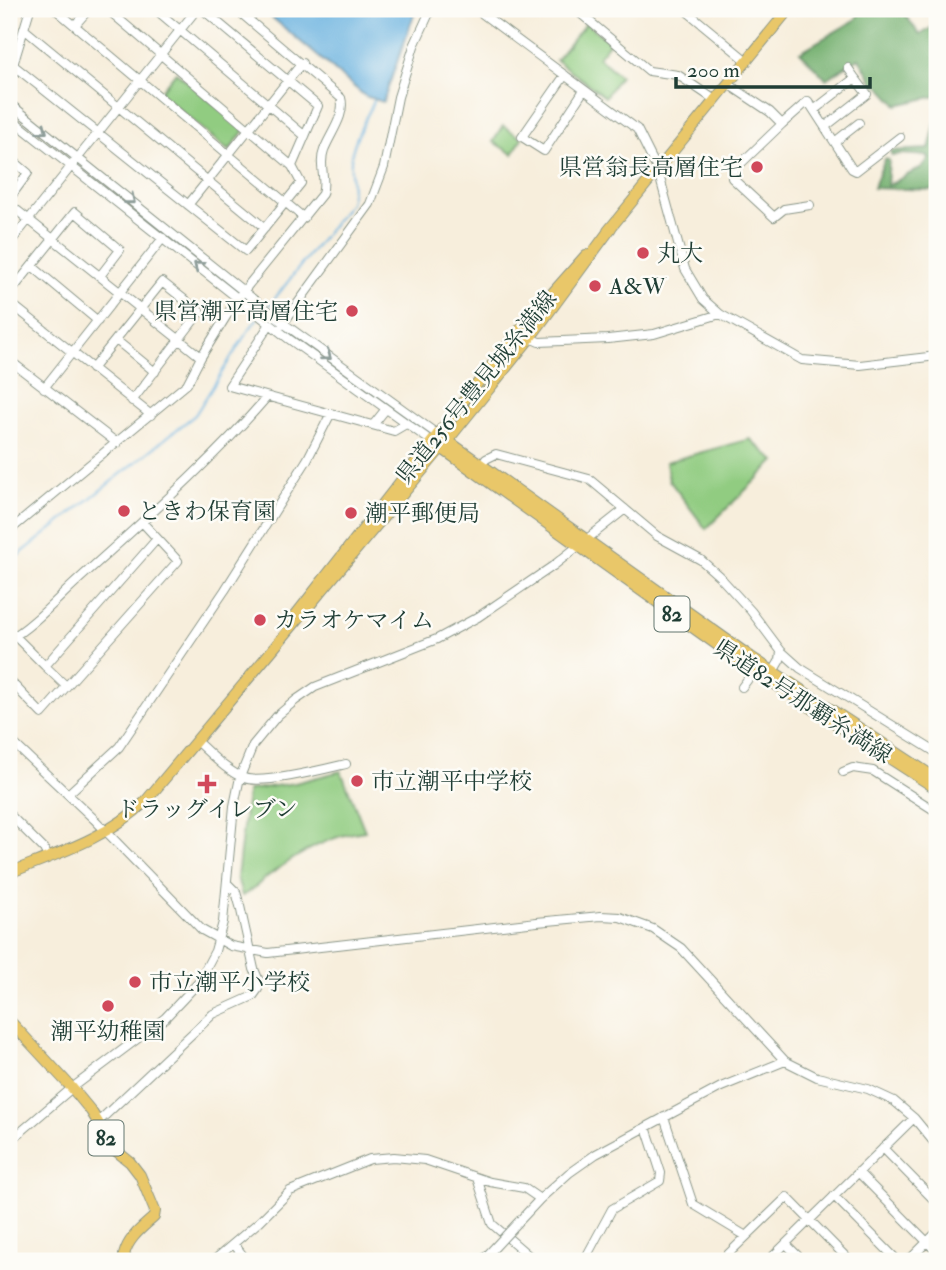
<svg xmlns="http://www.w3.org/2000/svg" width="946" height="1270" viewBox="0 0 946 1270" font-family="'IM FELL Double Pica','Noto Serif JP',serif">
<rect width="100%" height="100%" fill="#fdfcf7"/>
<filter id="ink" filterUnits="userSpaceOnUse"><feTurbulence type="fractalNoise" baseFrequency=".0143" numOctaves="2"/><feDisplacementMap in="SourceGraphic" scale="14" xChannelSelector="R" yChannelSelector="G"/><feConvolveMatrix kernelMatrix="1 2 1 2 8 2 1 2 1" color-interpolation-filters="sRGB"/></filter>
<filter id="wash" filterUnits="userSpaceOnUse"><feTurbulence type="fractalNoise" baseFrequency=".00686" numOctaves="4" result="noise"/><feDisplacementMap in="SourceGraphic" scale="28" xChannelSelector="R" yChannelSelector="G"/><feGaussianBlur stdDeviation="1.57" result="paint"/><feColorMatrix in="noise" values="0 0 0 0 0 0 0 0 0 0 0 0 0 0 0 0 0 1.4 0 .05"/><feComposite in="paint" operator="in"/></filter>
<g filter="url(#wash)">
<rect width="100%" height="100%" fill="#f7eedc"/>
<path fill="#91cc81" stroke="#58845a" stroke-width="2" d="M586,23L610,42L598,57L620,76L605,97L556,60Z
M176,72L245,129L229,151L159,93Z
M503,126L522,138L513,154L493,142Z
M750,439L775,461L706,529L669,480L666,462Z
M341,771L365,831C329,835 296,855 268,876C260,882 252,892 242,896L237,877L247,794L249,790L295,783Z"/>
<path fill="#74b06f" stroke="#4a7652" stroke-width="2" d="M862,9H901L920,35L937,24V96L897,105L880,86L874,84L859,58L826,79L800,52L855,20Z
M937,117V190L873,188L885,159L889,160L887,186L922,167L929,159L928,156L900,154L892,156L890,151L929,149Z"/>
<path fill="#67b1df" stroke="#43778a" stroke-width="2" d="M262,9H416L383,102L365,96Z"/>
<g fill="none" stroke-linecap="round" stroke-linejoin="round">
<path stroke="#67b1df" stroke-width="2" d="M268,307L350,203C355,187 348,170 352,153C355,136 367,117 374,101
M9,563L195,415L246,334L257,319"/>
</g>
</g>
<g filter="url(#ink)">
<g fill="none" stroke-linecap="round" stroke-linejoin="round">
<g stroke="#8b9688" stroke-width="10">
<path id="minor" d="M30,9L13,65L246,251L301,183L292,166L318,106L202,9
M55,9L304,218
M107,9L292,166
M155,9L305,136
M476,9L637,129L658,171L685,269L703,299L720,314L802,360L860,365L937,356
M575,9L649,71L678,75L715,100
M684,9L747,61
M75,25L89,9
M24,29L265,228
M848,68L855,78
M565,75L522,137L544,151L584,90
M728,84L770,112L782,124L808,101L852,169L856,171L900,137
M9,103L283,323L437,434
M814,110L855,78L867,94L826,126
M9,117L289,339L431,441
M782,124L733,171L732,178L774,217L784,209L810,205
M836,141L859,123
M9,157L28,173L9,199
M9,204L201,357
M188,205L302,63
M9,244L197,9
M32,266L98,321
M9,294L75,212L120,250L100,276
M9,302L151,415
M270,324L229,386L394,431L406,424
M282,325L370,204L384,167L398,97L414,46L431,9
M530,338L539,342L608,339L654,334L720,314
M116,340L155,372
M9,360L117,443
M92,369L162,282L200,312L132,401
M44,388L163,238
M373,425L385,410
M478,470L486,459L496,454L589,479L657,536L701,560L719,576L751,611L781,651L800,668L937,753
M9,531L187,384L201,357L237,299L322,194C327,180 318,165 324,150C330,134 346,115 341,98L236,9
M9,630L45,666L157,539
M9,639C30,629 60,596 78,580C143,521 210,463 267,397
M45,666L66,686
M770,677L780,660L781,651
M9,680L42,714L178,561L142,522
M742,687L757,667
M9,739L94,819L202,930L231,946L268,953L537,922L601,916L620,917L653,929L681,948L785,1061L817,1077L868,1089L894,1101L914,1118L937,1146
M196,741C210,753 226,771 244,778C262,785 325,769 346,764
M843,772L853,768L873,771L937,812
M68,794L119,747L225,590L307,460L331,413
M9,814L44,849L48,857
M664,1117L693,1204L746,1236
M98,1122L213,1014L253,996L258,989L259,981L254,969L240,906L236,892L227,883
M9,1142L72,1088L165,1018L198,983L215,951L223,922L234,806L240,777L253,745L277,716L296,700L315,687L437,639L478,617L553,566L625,509
M883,1148L937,1203
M858,1172L937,1252
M477,1178L492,1224L535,1261
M834,1196L898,1261
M509,1232L540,1199L569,1173L596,1154L721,1087L785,1061
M234,1244L247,1261
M786,1244L803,1261
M213,1261L260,1221L290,1191L370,1159L394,1157L425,1160L490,1182L524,1188L540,1199
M584,1261L612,1209L660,1181L661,1173L646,1127
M721,1261L787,1197L850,1261
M768,1261L914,1118
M908,1261L937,1232"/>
</g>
<g stroke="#8b9688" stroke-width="12">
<path id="major" d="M608,231L789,9
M444,438L751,657L937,779
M437,445L744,664L937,789
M290,622L518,332L586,255
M9,873C56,854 108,838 145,802L448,440L530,338L611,228
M9,1020L72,1088L91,1111L115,1150L130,1162L140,1175L155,1211L154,1217C142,1228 128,1238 124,1255L128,1261"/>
</g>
<use href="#minor" stroke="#fff" stroke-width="8"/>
<use href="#major" stroke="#e9c769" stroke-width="10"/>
<g stroke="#8b9688" stroke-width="10" stroke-linecap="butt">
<path id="minor-bridge" d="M482,1261L509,1232"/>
</g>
<use href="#minor-bridge" stroke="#fff" stroke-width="8"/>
</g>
<defs><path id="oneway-chevron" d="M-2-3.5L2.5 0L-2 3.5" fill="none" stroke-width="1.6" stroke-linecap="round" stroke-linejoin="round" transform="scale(1.75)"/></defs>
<g stroke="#8f9e9a">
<use href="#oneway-chevron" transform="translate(43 130) rotate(38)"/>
<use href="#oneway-chevron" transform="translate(131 200) rotate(39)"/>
<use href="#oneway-chevron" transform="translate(198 266) rotate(-141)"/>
<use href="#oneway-chevron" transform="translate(327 356) rotate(37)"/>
</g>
</g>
<g fill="#d1495b" stroke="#fdfcf7" stroke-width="2.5">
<circle cx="757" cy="167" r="7"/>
<circle cx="643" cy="253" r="7"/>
<circle cx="595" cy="286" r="7"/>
<circle cx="352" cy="311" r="7"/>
<circle cx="124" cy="511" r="7"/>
<circle cx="351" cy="513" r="7"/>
<circle cx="260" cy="620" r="7"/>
<circle cx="357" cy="781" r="7"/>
<path d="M203.5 773.5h7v7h7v7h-7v7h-7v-7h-7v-7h7z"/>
<circle cx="135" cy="982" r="7"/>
<circle cx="108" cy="1006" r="7"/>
</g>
<g text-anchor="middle" stroke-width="5" stroke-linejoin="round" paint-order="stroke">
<g fill="#fdfcf7" stroke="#62766e" stroke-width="2">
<rect x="654.5" y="596.5" width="35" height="35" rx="5"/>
<rect x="88.5" y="1120.5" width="35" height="35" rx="5"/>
</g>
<g font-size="21" font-weight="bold" fill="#1f3d34">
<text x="672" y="621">82</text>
<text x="106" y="1145">82</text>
</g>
<g font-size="23" fill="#1f3d34" stroke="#fdfcf7" text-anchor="start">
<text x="743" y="175" text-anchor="end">県営翁長高層住宅</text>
<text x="657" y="261">丸大</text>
<text x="609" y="294">A&amp;W</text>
<text x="338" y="319" text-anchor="end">県営潮平高層住宅</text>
<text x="138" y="519">ときわ保育園</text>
<text x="365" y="521">潮平郵便局</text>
<text x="274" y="628">カラオケマイム</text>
<text x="371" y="789">市立潮平中学校</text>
<text x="207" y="817" text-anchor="middle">ドラッグイレブン</text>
<text x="149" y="990">市立潮平小学校</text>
<text x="108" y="1039" text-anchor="middle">潮平幼稚園</text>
</g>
<g font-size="23" fill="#1f3d34" stroke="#fdfcf7">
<text transform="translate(476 387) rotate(-51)" y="8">県道256号豊見城糸満線</text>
<text transform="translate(803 701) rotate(33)" y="8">県道82号那覇糸満線</text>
</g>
</g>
<rect width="946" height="1270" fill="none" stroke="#fdfcf7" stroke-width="35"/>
<path d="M676 77v10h194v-10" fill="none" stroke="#1f3d34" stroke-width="3.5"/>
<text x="687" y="77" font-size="21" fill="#1f3d34" stroke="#fdfcf7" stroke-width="5" paint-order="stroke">200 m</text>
</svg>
